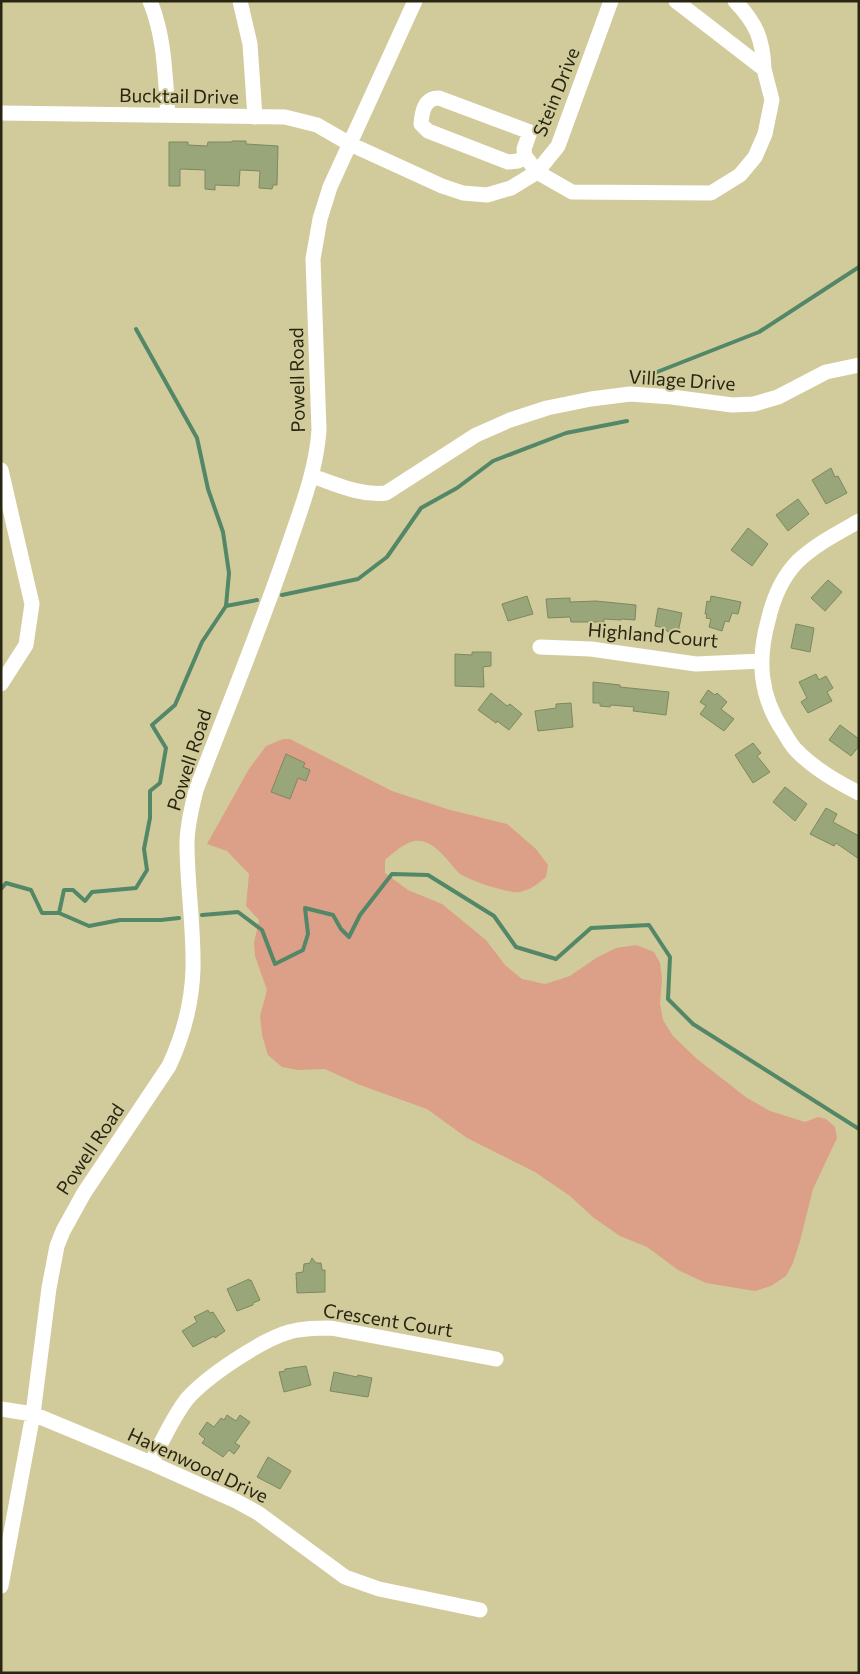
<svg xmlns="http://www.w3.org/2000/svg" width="860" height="1674" viewBox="0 0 860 1674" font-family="Commissioner,sans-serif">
<rect width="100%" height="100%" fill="#d1cb9b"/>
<path fill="#dc9f88" d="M283,739H290L392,791L447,809L507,824L536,849L548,865L546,877C538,884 530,890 520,892C510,894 467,880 459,873C447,861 434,838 414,841C404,843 392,854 385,860V873L408,890L442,904L486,940L505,965L522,979L545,984L570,976L596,958L616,948L636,945L654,952L660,963L662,978L660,1004L663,1020L673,1036L697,1059L747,1098L770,1111L805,1122L818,1117L826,1119L835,1127L837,1138L813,1189L800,1241L793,1263L786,1276L771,1286L755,1291L706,1283L678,1270L647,1247L620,1236L594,1218L570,1196L535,1172L467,1138L427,1109L360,1085L325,1069L298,1070L282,1067L268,1055L262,1035L260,1016L267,990L255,956L254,943L259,920L246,906L249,874L227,851L207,844L249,769L266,746Z"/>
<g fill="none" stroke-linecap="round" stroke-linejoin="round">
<path stroke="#528767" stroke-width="4" d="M657,372L759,332L859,267
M282,595L358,579L387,557L421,508L457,488L493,461L566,433L627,421
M226,606L257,600
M1,889L6,883L31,890L42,913H59L89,926L120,920H161L179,918
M59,913L64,890H73L85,901L92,892L136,888L147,870L144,849L150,818V791L160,783L166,748L152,725L175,705L202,642L226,606L229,573L223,532L208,489L197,438L136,329
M202,915L238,912L262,930L275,964L303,950L308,934L305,908L333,915L341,929L349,937L360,915L392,874L428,875L494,916L516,947L556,959L591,928L649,925L670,957L668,999L693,1024L859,1129"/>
</g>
<path fill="#99a67a" stroke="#7c895e" d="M232,141H246V144L278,146L277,185H273L272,189L259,188L260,171L240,170L239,186L215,185V190L205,189V170L180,169V186H169V142H188V145L207,146L208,142H232Z
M831,468L835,477L838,476L847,493L826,504L812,480Z
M798,499L809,514L788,531L776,515Z
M748,528L768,544L752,566L731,550Z
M828,580L842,592L825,611L811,598Z
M527,596L533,614L508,621L502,604Z
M711,596L741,602L738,614L732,613L729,622L725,621L722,631L709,627L711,619L706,618L707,614H705L707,601L710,602Z
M570,598V602L596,601L636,605L635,620L621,619V620L604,619V622H571L570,617L548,618L546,599Z
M658,608L682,613L678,633L668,632L664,628L655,626Z
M796,624L814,628L810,652L791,648Z
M472,652H491V666L483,667L484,687L455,686V654L472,655Z
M816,674L819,680L826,676L833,688L827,692L832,701L808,713L801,702L807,698L799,682Z
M593,682L620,685V687L669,692L666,715L633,711L634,707L611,705L610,707L600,706V703H593Z
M708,690L715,695L717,693L727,702L721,709L734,719L724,731L700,714L706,706L700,702Z
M491,693L507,706L510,704L522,714L509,730L497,721L496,723L478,710Z
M571,703L573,727L538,731L535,711L556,708V704Z
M840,725L859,739V746L851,756L829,740Z
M753,743L761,753L757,756L770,772L753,783L735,755Z
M286,754L305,763L303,767L310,770L306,781L298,778L290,799L271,792Z
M785,787L807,804L795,821L773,802Z
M826,808L837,814L833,822L859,836V859L836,843L834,846L810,834Z
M312,1258L316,1263H321L322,1270H325V1292L297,1293L296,1273L303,1272L304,1264L310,1263Z
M249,1279V1281L251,1280L260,1300L253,1303V1305L237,1311L227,1289Z
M208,1310L210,1313L213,1312L225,1331L215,1338L214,1336L193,1347L182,1331L197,1322L194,1317Z
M306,1366L311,1385L284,1392L279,1372L285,1371V1369Z
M334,1372L357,1377L358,1375L372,1378L368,1397L330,1391Z
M227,1415L236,1421L240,1415L250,1422L235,1443L240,1446L234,1454L229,1450L223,1457L202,1443L205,1439L199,1434L207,1422L214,1427L221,1418L224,1420Z
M268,1457L291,1471L280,1489L257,1477Z"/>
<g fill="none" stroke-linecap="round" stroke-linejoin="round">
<path stroke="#fff" stroke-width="15" d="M150,1C165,37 165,77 168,115
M240,1L250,44L255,117
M735,1C756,23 763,39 764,69
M1,113L285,117L317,125L350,144L442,186L463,193L487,195L511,188L537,172L558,146L611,1
M525,156L518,161L508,162L428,131L421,124C422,112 424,98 439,98L530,132L524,149L525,156L537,172L572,192L711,193L740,175L755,157L765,134L772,100L764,69L676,1
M1,470L32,604L26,645L1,684
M312,476C336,484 360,496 386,493L476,435L510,420L547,408L591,399L630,394L672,397L732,405L754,404L778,397L826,372L859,365
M859,521C838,533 816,544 798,561C782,577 773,599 768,621C757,661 760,696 783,731C787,737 791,745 796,750C813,768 837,782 859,793
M540,647L591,649L696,664L762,661
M1,1409L33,1414L151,1463L236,1501L258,1513L345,1577L379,1589L480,1610
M151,1463C162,1442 172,1418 187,1399C206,1377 261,1340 289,1332C303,1328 317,1328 331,1328L496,1359
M1,1586L33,1414L49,1288L57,1246L63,1231L84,1193L169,1066C183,1036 192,1003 193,969C194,927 187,885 187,843C187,825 192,807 196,790C227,709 260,629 288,547C301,508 316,472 319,430L313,259L320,219L330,187L415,1"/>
</g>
<g text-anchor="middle" stroke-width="4" stroke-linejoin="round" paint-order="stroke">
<g font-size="19" fill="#282613" stroke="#d1cb9b">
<text transform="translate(556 92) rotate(-68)" y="7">Stein Drive</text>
<text transform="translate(179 96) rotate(1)" y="7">Bucktail Drive</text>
<text transform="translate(297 380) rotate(-91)" y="7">Powell Road</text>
<text transform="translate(682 380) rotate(4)" y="7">Village Drive</text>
<text transform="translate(653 635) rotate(5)" y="7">Highland Court</text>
<text transform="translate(189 760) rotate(-72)" y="7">Powell Road</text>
<text transform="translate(90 1149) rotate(-56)" y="7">Powell Road</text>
<text transform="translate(388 1320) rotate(9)" y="7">Crescent Court</text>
<text transform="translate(198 1465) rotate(25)" y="7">Havenwood Drive</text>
</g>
</g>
<rect width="860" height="1674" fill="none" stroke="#282613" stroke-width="5"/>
</svg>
